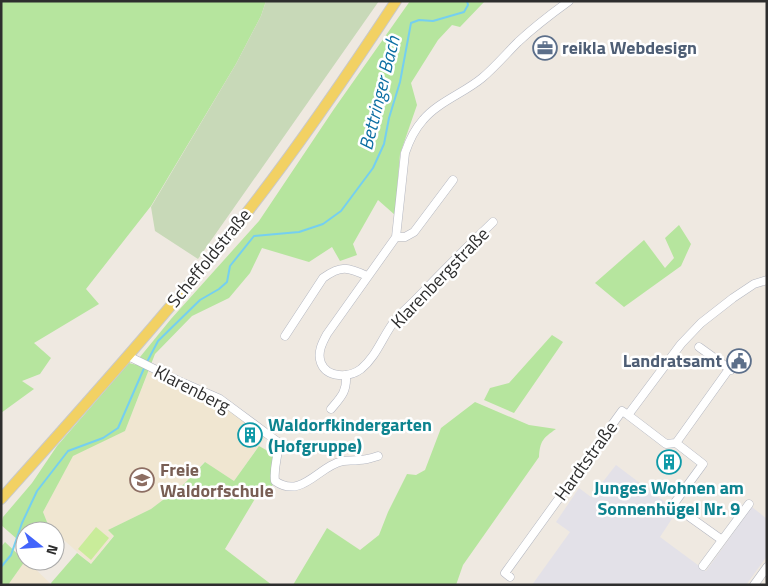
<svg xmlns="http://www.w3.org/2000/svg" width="768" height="586" viewBox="0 0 768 586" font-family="'Titillium Web',sans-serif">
<rect width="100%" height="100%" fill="#efe9e1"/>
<path fill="#e3e1e8" d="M616,465L677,511L660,537L706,571L752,507L767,519V556L746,585H532L570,532L556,522L579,488L591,497Z"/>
<path fill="#f0e6d1" d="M149,370L220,402L265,437L234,481L204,462L184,484L151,509L108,530L114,535L91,564L49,527L43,512L73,455L125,431Z
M25,561H27L52,585H8Z"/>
<path fill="#b6e59e" d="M1,1H266L261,16L236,64L151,206L86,289L99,304L34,343L51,358L40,374L22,381L34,389L1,413Z
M410,1L484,2L460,27L452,25L438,40L411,83L417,105L400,154L395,215L378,200L353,244L357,255L340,261L332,247L309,262L262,248L250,273L229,298L192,316L155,354L125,431L73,456L43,512L49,527L46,531H25V546L1,525L3,517L32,483L57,446L129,363L137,365L140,357L171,319L259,221L334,109Z
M679,225L691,244L681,266L624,307L595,283L644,240L665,268L674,258L665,238Z
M552,335L563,342L514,413L484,400L490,388L509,383Z
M475,402L529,425L556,429C543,438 540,441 539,457L463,565L456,585H293L327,528L360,550L379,535L388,512L407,474L416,475L425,470L441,428Z
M259,446L275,455L271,469L273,485L256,497L225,549L272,585H52L51,583L77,553L91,564L114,536L108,530L151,509L184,484L205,462L234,481Z
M5,542L25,561L8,585H1V547Z"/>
<path fill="#c8d9b8" d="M266,1H379L198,259L155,231L151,207L236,64L261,16Z"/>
<path fill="#c9ec9a" d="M96,527L109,538L91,560L78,549Z"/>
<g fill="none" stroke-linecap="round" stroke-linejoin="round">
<path stroke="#75cff0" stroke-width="2" d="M147,362L158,341L200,300L219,289L227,282L230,266L254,236L299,232L323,224L341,211L373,168L384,144L389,118L400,82L411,23L419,20L433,21L464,12L468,5L467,1
M1,567L11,555L22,523L37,491L68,451L103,438L118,428L145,366"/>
<g stroke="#b4b7c1" stroke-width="9">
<path id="minor" d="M493,222C468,246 444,270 420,295C413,303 403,311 396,319C383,335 377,356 361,369C349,378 327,378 321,363C317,353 322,343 327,334L396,237L405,153C409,141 414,130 423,120C438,102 464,93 482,78C495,67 506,54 518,42C534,27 551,14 569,1
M396,237H405L414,232L453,180
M285,336L323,278C341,265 348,267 367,276
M699,347L731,370
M128,356L181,382L220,399L278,442C279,456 273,467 275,481C302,500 319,465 343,461C348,460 353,461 359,460C365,460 372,458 378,456
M331,409C341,397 347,392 346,375
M628,415L666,444L676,443L703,464L673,505L722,540
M676,443L729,369
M703,566L749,504
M510,577L505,573L622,411L628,415L681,344L701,323L733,298L754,284L767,280
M754,585L767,567"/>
</g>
<g stroke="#c9c9c9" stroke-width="12">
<path id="major" d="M1,499C84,406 168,313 245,215C299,146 348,74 396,1"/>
</g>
<use href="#minor" stroke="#fff" stroke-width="8"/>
<use href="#major" stroke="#f2d163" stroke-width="10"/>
</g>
<defs>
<g id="office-ring" transform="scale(1.25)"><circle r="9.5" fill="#fff" stroke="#5c6f8a" stroke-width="1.5"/><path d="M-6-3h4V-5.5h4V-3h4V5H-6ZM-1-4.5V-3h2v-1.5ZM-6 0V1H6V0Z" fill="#5c6f8a"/></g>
<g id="civic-ring" transform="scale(1.25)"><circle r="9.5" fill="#fff" stroke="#5c6f8a" stroke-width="1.5"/><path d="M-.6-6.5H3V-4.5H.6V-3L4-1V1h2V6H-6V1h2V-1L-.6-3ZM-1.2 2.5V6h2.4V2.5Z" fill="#5c6f8a"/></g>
<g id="building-ring" transform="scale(1.25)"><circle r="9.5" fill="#fff" stroke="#0f9aa8" stroke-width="1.5"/><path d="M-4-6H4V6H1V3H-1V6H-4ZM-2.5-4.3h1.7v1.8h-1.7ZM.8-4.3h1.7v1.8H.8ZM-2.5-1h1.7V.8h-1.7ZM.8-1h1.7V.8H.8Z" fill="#0f9aa8"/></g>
<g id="school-ring" transform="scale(1.25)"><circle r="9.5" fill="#fff" stroke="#8d6e63" stroke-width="1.5"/><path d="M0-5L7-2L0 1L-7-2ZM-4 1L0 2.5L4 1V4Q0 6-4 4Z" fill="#8d6e63"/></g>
</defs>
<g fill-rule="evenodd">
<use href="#office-ring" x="545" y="48"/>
<use href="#civic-ring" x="739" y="361"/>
<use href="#building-ring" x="250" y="435"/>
<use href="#building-ring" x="669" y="462"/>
<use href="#school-ring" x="142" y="480"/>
</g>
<g text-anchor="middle" stroke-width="5" stroke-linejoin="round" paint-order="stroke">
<g font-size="18" font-weight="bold" fill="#4e5e75" stroke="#fff" text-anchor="start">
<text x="562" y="54">reikla Webdesign</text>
<text x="722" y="367" text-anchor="end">Landratsamt</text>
</g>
<g font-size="18" fill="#2e2e2e" stroke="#fff">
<text transform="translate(209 258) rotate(-51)" y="6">Scheffoldstraße</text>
<text transform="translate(440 278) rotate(-46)" y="6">Klarenbergstraße</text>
<text transform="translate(192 389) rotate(27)" y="6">Klarenberg</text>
<text transform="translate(586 461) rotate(-54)" y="6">Hardtstraße</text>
</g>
<g font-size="18" font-weight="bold" fill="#0d838f" stroke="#fff" text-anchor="start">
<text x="268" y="431">Waldorfkindergarten<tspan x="268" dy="21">(Hofgruppe)</tspan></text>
<text x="669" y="494" text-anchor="middle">Junges Wohnen am<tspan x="669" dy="21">Sonnenhügel Nr. 9</tspan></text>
</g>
<g font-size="18" font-weight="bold" fill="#785e54" stroke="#fff" text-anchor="start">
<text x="160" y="476">Freie<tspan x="160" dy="21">Waldorfschule</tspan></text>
</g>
<g font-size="19" font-style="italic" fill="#0d6fa3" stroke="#fff">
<text transform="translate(379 93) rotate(-76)" y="7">Bettringer Bach</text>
</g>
</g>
<rect width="768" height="586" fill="none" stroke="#2e2e2e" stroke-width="5"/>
<g transform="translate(40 546) rotate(107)"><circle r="24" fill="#ffffff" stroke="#ababab"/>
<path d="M0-4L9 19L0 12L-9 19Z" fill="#4264fb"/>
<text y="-8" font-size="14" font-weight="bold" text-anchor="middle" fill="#2e2e2e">N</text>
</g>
</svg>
